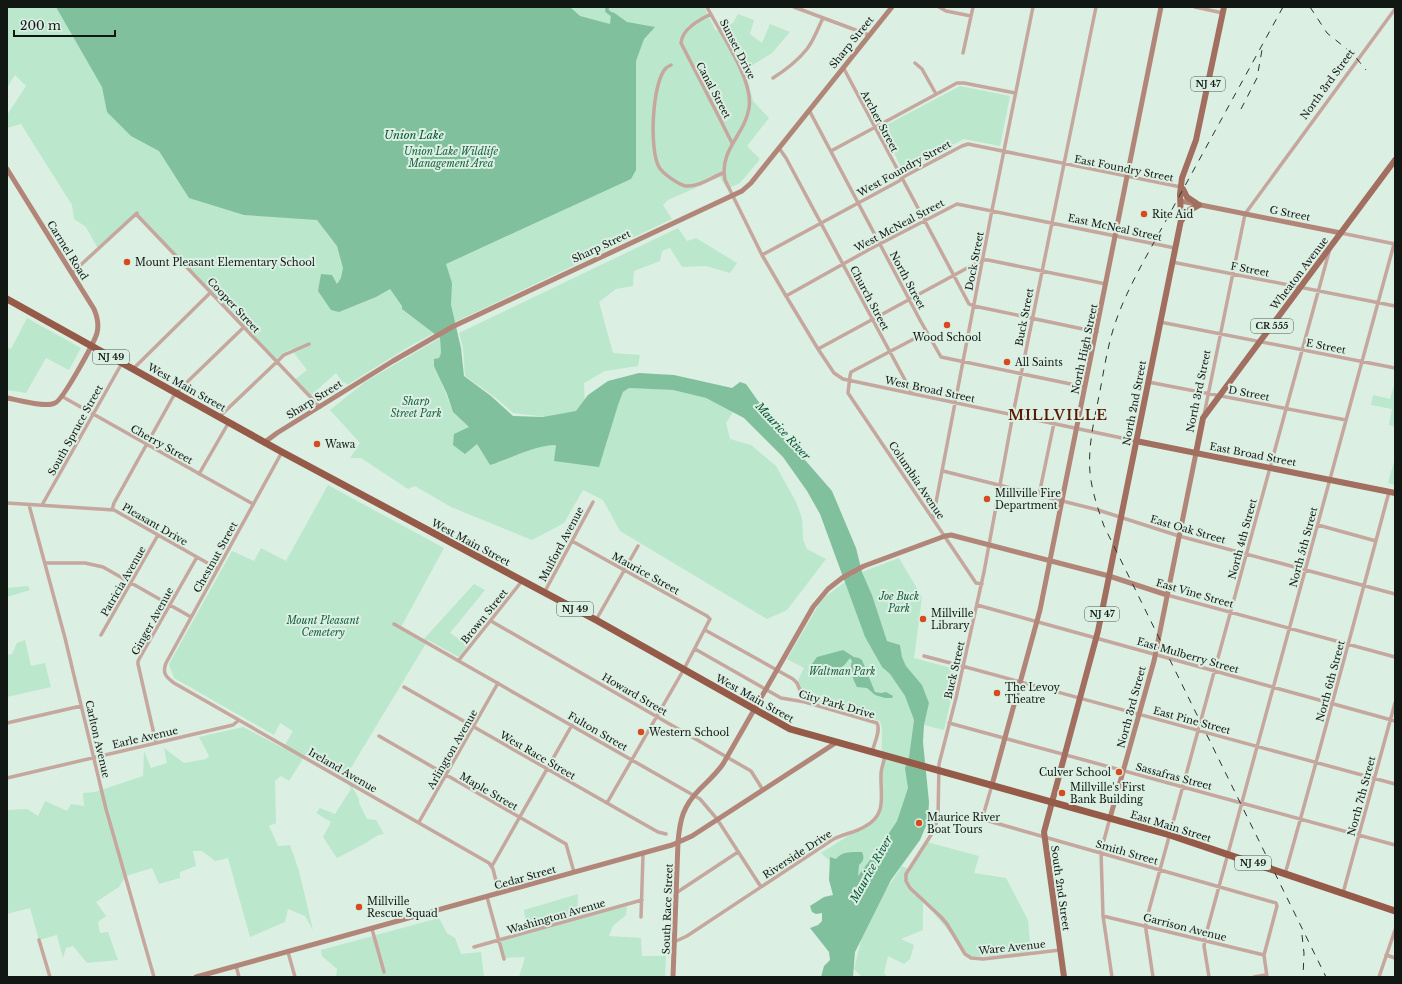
<svg xmlns="http://www.w3.org/2000/svg" width="1402" height="984" viewBox="0 0 1402 984" font-family="'Libre Baskerville',serif">
<rect width="100%" height="100%" fill="#dcefe3"/>
<path fill="#bbe7cd" d="M7,7H566L579,16L570,7H704L716,31L733,23L738,14L754,20L750,34L762,43L770,24L790,32L772,53L745,70L753,101L769,118L747,146L760,159L740,183L727,189L720,177L668,200L663,205L672,219L455,322L410,346L347,385L345,382L343,383L336,373L309,397L293,381L307,370L291,349L274,360L138,215L98,249L86,227L74,219L72,205L21,124L7,128V115L26,86L15,75L7,88Z
M960,86L1010,96L1000,146L964,139L903,171L881,128Z
M678,228L687,241L696,238L737,263L730,273L706,266L682,267L670,248L662,251L660,261L634,271L633,286L616,289L599,302L613,353L640,355L638,366L605,371L584,383L585,407L563,419L513,413L496,398L465,376L463,348L459,333Z
M27,318L81,348L69,370L46,358L26,393L7,390V347L11,349Z
M440,338L441,353L439,358L442,384L453,412L469,427L477,444L490,465L504,461L520,453L543,446L556,445L618,405L623,392L629,388L673,390L706,398L733,412L726,423L730,439L751,445L776,466L796,502L802,518L803,539L807,549L826,559L787,610L767,619L620,531L603,500L583,490L564,523L532,540L451,507L415,486L408,489L361,458H350L360,443L330,410L365,382Z
M1395,382V427L1389,425L1392,409L1371,405L1373,395L1390,399Z
M1395,458V485L1388,483Z
M328,485L444,548L401,627L422,641L474,584L485,590L450,633L468,645L459,657L428,640L346,776L359,799V803L367,819L376,820L384,834L378,835L364,844L337,858L323,837L331,822L316,813L320,808L335,814L351,789L341,773L306,754L289,781L281,776L275,781L276,823L269,826L278,846L290,845L299,871L313,930L305,916L288,909L285,922L250,937L228,858L215,861L202,851H193L196,866L180,872V878L159,884L152,868L126,876L119,887L96,902L106,916L98,922L100,933L108,932L118,960L87,963L73,946L66,948L63,958L57,935L39,940L30,908L7,914V810L27,809L38,816L45,801L67,811L71,804L84,806L83,793L95,792L143,776L144,751L151,768L167,763L164,748L184,763L206,759L209,756L199,737L243,727L283,748L293,731L280,723L274,735L174,678L169,664L232,551L254,561L261,548L286,561Z
M899,558L922,597L914,658L958,670L944,730L924,725L929,703L922,685L906,666L902,657L900,645L887,641L872,595L862,572Z
M845,582L865,637L882,667L890,674L905,696L914,720L909,757L908,788L897,821L879,848L857,877L843,873L821,853L875,819L881,811L882,728L880,721L806,700L798,680L804,668L787,659L819,604L825,597Z
M28,586L30,590L7,597V588Z
M25,640L31,666L45,663L51,687L7,697V655L12,654L17,643Z
M927,842L979,856L974,873L1006,878L1028,920L1031,953L970,957L923,900V930L901,939L914,945L910,959L904,964L888,956L884,973L887,977H862L854,969L866,920L902,866L908,869Z
M578,894L577,918L627,906L626,915L613,926L609,936L641,938L642,956H666L665,977H519L525,957L503,958L501,940L527,933L524,910Z
M439,918L447,933L455,938L461,954L481,952L484,977H336L337,969L322,956L321,950Z"/>
<path fill="#81c09c" d="M56,7H570L580,16L610,24L611,14L613,12L627,22L655,27L644,39L636,61V170L631,179L446,264L452,283L451,305L461,348L464,376L491,396L513,416L543,417L576,411L588,395L608,381L639,373L674,375L732,388L740,382L746,384L778,429L832,491L856,548L862,572L872,595L887,641L900,645L902,657L906,666L922,685L929,703L924,725L923,742L929,802L928,821L920,840L891,880L855,952L853,977H821L824,966L830,960L829,952L810,928L818,925L822,921V913L816,914L812,912L810,906L824,897L833,895L829,880L830,857L836,859C842,851 853,852 862,852C865,858 863,862 859,865L858,876L879,848L897,821L908,788L905,768L909,757L914,720L905,696L890,674L882,667L865,637L820,514L807,491L783,457L744,418L706,398L673,390L629,388L623,392L618,405L599,467L554,461L556,445C531,446 513,458 490,465L477,444L465,454L453,445L454,434L469,427L453,412L447,394L434,366V359L439,358L441,353L440,338L402,309V306L390,289L376,297L339,312L331,310L318,291L321,274L332,275L337,284L341,278L343,268L337,246L317,220L244,215L189,198L159,151L131,136L107,112L102,87Z
M843,650L854,657L859,658L862,660L875,692L881,693L886,692L893,696L892,698H885L875,695L867,688L857,687C853,680 849,668 852,661L850,658C847,661 846,664 843,666C834,673 819,673 812,664L817,657Z"/>
<g fill="none" stroke-linecap="round" stroke-linejoin="round">
<path stroke="#81c09c" stroke-width="3.5" d="M607,7V11L611,14"/>
<path stroke="#c5a79e" stroke-width="3.5" d="M707,7C720,33 754,80 749,108C745,135 719,149 725,180L762,255L786,296L818,349L834,373L843,379L1136,441
M794,7L869,35
M939,7L946,11L971,16
M1195,7L1223,13
M711,14C699,20 682,29 681,43L720,119L732,143
M963,53L973,7
M915,63L922,69L936,94
M671,65C669,66 667,67 666,68C652,82 649,150 659,167C662,173 679,185 686,186C699,187 712,177 723,173
M843,67L969,304L974,306L1097,332
M773,78C784,71 799,59 807,49C814,40 818,28 823,18
M809,110L920,320L941,357L1085,387
M779,148L786,158L912,393
M831,151L957,83H964L1015,93
M136,214L320,407
M1341,233L1395,244
M762,255L899,181L905,176L962,146L968,144L1181,187
M1172,262L1395,306
M72,273L137,213
M786,296L870,249L957,204L1175,248
M1160,322L1395,368
M927,332L851,372L850,376L848,393L976,583L982,584
M818,349L982,260H988L1106,284
M133,369L211,292
M1148,382L1346,420
M63,397L253,504
M1204,415L1245,214L1395,9
M219,417L284,355L309,344
M282,452L166,663C162,673 166,677 174,683L489,863L493,869L499,893
M943,471L1098,510L1179,536L1395,594
M199,474L229,422
M1039,495L1054,423
M7,503L114,510L218,569
M29,505L65,638L106,809L154,977
M42,505L122,363
M112,510L114,503L173,397L183,386L244,327
M933,518L992,210L1033,7
M1318,525L1376,541
M572,541L707,616L710,619L684,669L607,803
M45,563H85L103,567L191,617
M544,593L593,502
M1167,595L1395,657
M977,605L1395,721
M596,620L638,546
M491,621L751,771L763,790
M394,624L700,799L717,819L761,887
M705,630L793,679L797,683L805,702
M101,635L158,535
M695,649L781,698L805,702L877,723C881,730 874,744 872,752
M924,656L962,666L1395,784
M459,660L522,581
M404,687L642,823L658,832L666,834
M7,723L81,706
M949,723L1395,845
M379,736L566,844L574,872
M156,743L138,664V661L197,557
M7,778L233,725L239,720
M992,785L983,816L985,820L1276,903L1277,906L1264,955L1267,977
M1110,818L1101,851L1103,916L1112,977
M419,822L498,683
M492,866L572,725
M1285,874C1321,747 1355,619 1389,492
M676,893L738,852
M1343,893L1395,703
M487,897L504,959
M1103,916L1264,955
M641,917L643,854
M372,929L384,972
M39,940L50,977
M674,942L687,936L832,840C842,834 854,833 864,827C888,815 880,795 881,774C881,768 884,762 885,756
M474,947L642,900
M1060,950L983,959L971,958L965,954L947,924L941,917L910,888L906,881V874L931,835L935,828L938,817L939,764L956,698L984,572L1013,414L1096,7
M288,952L295,977
M1386,955L1395,958
M236,966L239,977
M1153,977L1146,930V921L1329,252
M1209,977L1204,946L1205,938L1394,244
M1254,977L1266,975
M1379,977L1395,930"/>
<path stroke="#b18679" stroke-width="5" d="M7,169L94,309C97,316 99,325 97,333C94,343 63,400 55,403C45,408 19,400 7,398
M1181,201L1341,233
M265,442L277,433L393,361L452,327L742,191L751,183L892,7
M992,785L1040,610L1161,7
M1110,818L1154,661L1196,453
M196,977L672,845L692,836L837,742
M673,977L678,842C680,819 683,806 700,789C708,781 716,774 723,764L813,607L828,589L842,578L849,574L864,566L945,536L951,535L1109,576L1167,595"/>
<path stroke="#a26e5f" stroke-width="6" d="M1181,187L1183,189L1187,197L1199,205
M1181,221L1188,211L1199,205
M1136,441L1395,493
M1196,453L1203,418L1395,160
M1064,977L1044,832L1098,631L1181,220L1180,194L1182,178L1196,140L1224,7"/>
<path stroke="#955a48" stroke-width="7" d="M7,299L282,452L596,620L790,729L1170,835L1395,911"/>
<path stroke="#2a332e" stroke-width="1" stroke-dasharray="7 7" stroke-linecap="butt" d="M1283,7L1141,266C1130,287 1120,307 1113,330C1106,353 1103,377 1098,401C1093,425 1088,449 1090,473C1092,492 1098,509 1104,526L1326,977
M1310,7L1327,33L1353,54L1366,70
M1241,109L1257,78L1262,50
M1302,935L1304,953L1303,977"/>
</g>
<g fill="#d34b1e" stroke="#dcefe3" stroke-width="1.5">
<circle cx="1144" cy="214" r="4"/>
<circle cx="127" cy="262" r="4"/>
<circle cx="947" cy="325" r="4"/>
<circle cx="1007" cy="362" r="4"/>
<circle cx="317" cy="444" r="4"/>
<circle cx="987" cy="499" r="4"/>
<circle cx="923" cy="619" r="4"/>
<circle cx="997" cy="693" r="4"/>
<circle cx="641" cy="732" r="4"/>
<circle cx="1119" cy="772" r="4"/>
<circle cx="1062" cy="793" r="4"/>
<circle cx="919" cy="823" r="4"/>
<circle cx="359" cy="907" r="4"/>
</g>
<g text-anchor="middle" stroke-width="4" stroke-linejoin="round" paint-order="stroke">
<g fill="#dcefe3" stroke="#4e5852" stroke-width="1">
<rect x="1191" y="77" width="34" height="14" rx="3"/>
<rect x="1251" y="319" width="42" height="14" rx="3"/>
<rect x="93" y="350" width="36" height="14" rx="3"/>
<rect x="557" y="602" width="36" height="14" rx="3"/>
<rect x="1085" y="607" width="34" height="14" rx="3"/>
<rect x="1235" y="856" width="36" height="14" rx="3"/>
</g>
<g font-size="9" font-weight="bold" fill="#111814">
<text x="1208" y="87">NJ 47</text>
<text x="1272" y="329">CR 555</text>
<text x="111" y="360">NJ 49</text>
<text x="575" y="612">NJ 49</text>
<text x="1102" y="617">NJ 47</text>
<text x="1253" y="866">NJ 49</text>
</g>
<g font-size="10" fill="#111814" stroke="#dcefe3">
<text transform="translate(851 42) rotate(-51)" y="4">Sharp Street</text>
<text transform="translate(738 49) rotate(63)" y="4">Sunset Drive</text>
<text transform="translate(1327 84) rotate(-54)" y="4">North 3rd Street</text>
<text transform="translate(714 90) rotate(62)" y="4">Canal Street</text>
<text transform="translate(880 121) rotate(62)" y="4">Archer Street</text>
<text transform="translate(904 168) rotate(-29)" y="4">West Foundry Street</text>
<text transform="translate(1124 168) rotate(11)" y="4">East Foundry Street</text>
<text transform="translate(1290 213) rotate(11)" y="4">G Street</text>
<text transform="translate(899 225) rotate(-28)" y="4">West McNeal Street</text>
<text transform="translate(1115 227) rotate(12)" y="4">East McNeal Street</text>
<text transform="translate(601 246) rotate(-25)" y="4">Sharp Street</text>
<text transform="translate(68 250) rotate(58)" y="4">Carmel Road</text>
<text transform="translate(974 261) rotate(-79)" y="4">Dock Street</text>
<text transform="translate(1250 269) rotate(11)" y="4">F Street</text>
<text transform="translate(1299 273) rotate(-53)" y="4">Wheaton Avenue</text>
<text transform="translate(908 280) rotate(62)" y="4">North Street</text>
<text transform="translate(870 298) rotate(62)" y="4">Church Street</text>
<text transform="translate(234 305) rotate(47)" y="4">Cooper Street</text>
<text transform="translate(1024 317) rotate(-79)" y="4">Buck Street</text>
<text transform="translate(1326 346) rotate(11)" y="4">E Street</text>
<text transform="translate(1084 349) rotate(-78)" y="4">North High Street</text>
<text transform="translate(187 387) rotate(29)" y="4">West Main Street</text>
<text transform="translate(930 389) rotate(12)" y="4">West Broad Street</text>
<text transform="translate(1198 391) rotate(-78)" y="4">North 3rd Street</text>
<text transform="translate(1249 393) rotate(11)" y="4">D Street</text>
<text transform="translate(314 399) rotate(-32)" y="4">Sharp Street</text>
<text transform="translate(1134 403) rotate(-79)" y="4">North 2nd Street</text>
<text transform="translate(75 430) rotate(-61)" y="4">South Spruce Street</text>
<text transform="translate(162 444) rotate(29)" y="4">Cherry Street</text>
<text transform="translate(1253 454) rotate(11)" y="4">East Broad Street</text>
<text transform="translate(917 480) rotate(56)" y="4">Columbia Avenue</text>
<text transform="translate(155 524) rotate(30)" y="4">Pleasant Drive</text>
<text transform="translate(1188 529) rotate(16)" y="4">East Oak Street</text>
<text transform="translate(1242 539) rotate(-75)" y="4">North 4th Street</text>
<text transform="translate(471 542) rotate(28)" y="4">West Main Street</text>
<text transform="translate(561 544) rotate(-62)" y="4">Mulford Avenue</text>
<text transform="translate(1303 547) rotate(-75)" y="4">North 5th Street</text>
<text transform="translate(215 557) rotate(-61)" y="4">Chestnut Street</text>
<text transform="translate(646 573) rotate(29)" y="4">Maurice Street</text>
<text transform="translate(123 581) rotate(-60)" y="4">Patricia Avenue</text>
<text transform="translate(1195 593) rotate(16)" y="4">East Vine Street</text>
<text transform="translate(484 616) rotate(-51)" y="4">Brown Street</text>
<text transform="translate(152 621) rotate(-61)" y="4">Ginger Avenue</text>
<text transform="translate(1188 655) rotate(16)" y="4">East Mulberry Street</text>
<text transform="translate(954 670) rotate(-77)" y="4">Buck Street</text>
<text transform="translate(1330 681) rotate(-75)" y="4">North 6th Street</text>
<text transform="translate(635 694) rotate(30)" y="4">Howard Street</text>
<text transform="translate(755 698) rotate(29)" y="4">West Main Street</text>
<text transform="translate(837 704) rotate(16)" y="4">City Park Drive</text>
<text transform="translate(1131 707) rotate(-75)" y="4">North 3rd Street</text>
<text transform="translate(1192 720) rotate(15)" y="4">East Pine Street</text>
<text transform="translate(598 731) rotate(30)" y="4">Fulton Street</text>
<text transform="translate(145 737) rotate(-13)" y="4">Earle Avenue</text>
<text transform="translate(98 739) rotate(77)" y="4">Carlton Avenue</text>
<text transform="translate(452 749) rotate(-60)" y="4">Arlington Avenue</text>
<text transform="translate(538 755) rotate(30)" y="4">West Race Street</text>
<text transform="translate(343 770) rotate(30)" y="4">Ireland Avenue</text>
<text transform="translate(1174 776) rotate(15)" y="4">Sassafras Street</text>
<text transform="translate(489 791) rotate(30)" y="4">Maple Street</text>
<text transform="translate(1361 796) rotate(-75)" y="4">North 7th Street</text>
<text transform="translate(1171 826) rotate(17)" y="4">East Main Street</text>
<text transform="translate(1127 852) rotate(16)" y="4">Smith Street</text>
<text transform="translate(797 854) rotate(-33)" y="4">Riverside Drive</text>
<text transform="translate(525 877) rotate(-16)" y="4">Cedar Street</text>
<text transform="translate(1061 888) rotate(82)" y="4">South 2nd Street</text>
<text transform="translate(667 909) rotate(-88)" y="4">South Race Street</text>
<text transform="translate(556 916) rotate(-16)" y="4">Washington Avenue</text>
<text transform="translate(1185 927) rotate(14)" y="4">Garrison Avenue</text>
<text transform="translate(1012 947) rotate(-6)" y="4">Ware Avenue</text>
</g>
<g font-size="10" font-style="italic" fill="#18613f" stroke="#dcefe3">
<text x="451" y="155">Union Lake Wildlife<tspan x="451" dy="12">Management Area</tspan></text>
<text x="416" y="405">Sharp<tspan x="416" dy="12">Street Park</tspan></text>
<text x="899" y="600">Joe Buck<tspan x="899" dy="12">Park</tspan></text>
<text x="323" y="624">Mount Pleasant<tspan x="323" dy="12">Cemetery</tspan></text>
<text x="842" y="675">Waltman Park</text>
</g>
<g font-size="10" fill="#111814" stroke="#dcefe3" text-anchor="start">
<text x="1152" y="218">Rite Aid</text>
<text x="135" y="266">Mount Pleasant Elementary School</text>
<text x="947" y="341" text-anchor="middle">Wood School</text>
<text x="1015" y="366">All Saints</text>
<text x="325" y="448">Wawa</text>
<text x="995" y="497">Millville Fire<tspan x="995" dy="12">Department</tspan></text>
<text x="931" y="617">Millville<tspan x="931" dy="12">Library</tspan></text>
<text x="1005" y="691">The Levoy<tspan x="1005" dy="12">Theatre</tspan></text>
<text x="649" y="736">Western School</text>
<text x="1111" y="776" text-anchor="end">Culver School</text>
<text x="1070" y="791">Millville's First<tspan x="1070" dy="12">Bank Building</tspan></text>
<text x="927" y="821">Maurice River<tspan x="927" dy="12">Boat Tours</tspan></text>
<text x="367" y="905">Millville<tspan x="367" dy="12">Rescue Squad</tspan></text>
</g>
<g font-size="11" font-style="italic" fill="#025434" stroke="#dcefe3">
<text x="414" y="139">Union Lake</text>
<text transform="translate(783 431) rotate(47)" y="4">Maurice River</text>
<text transform="translate(871 869) rotate(-61)" y="4">Maurice River</text>
</g>
<g font-size="14" font-weight="bold" letter-spacing="1" fill="#5b1a04" stroke="#dcefe3">
<text x="1058" y="420">MILLVILLE</text>
</g>
</g>
<rect width="1402" height="984" fill="none" stroke="#111814" stroke-width="16"/>
<path d="M14 30v6h101v-6" fill="none" stroke="#111814" stroke-width="2"/>
<text x="20" y="30" font-size="12" fill="#111814" stroke="#dcefe3" stroke-width="3" paint-order="stroke">200 m</text>
</svg>
